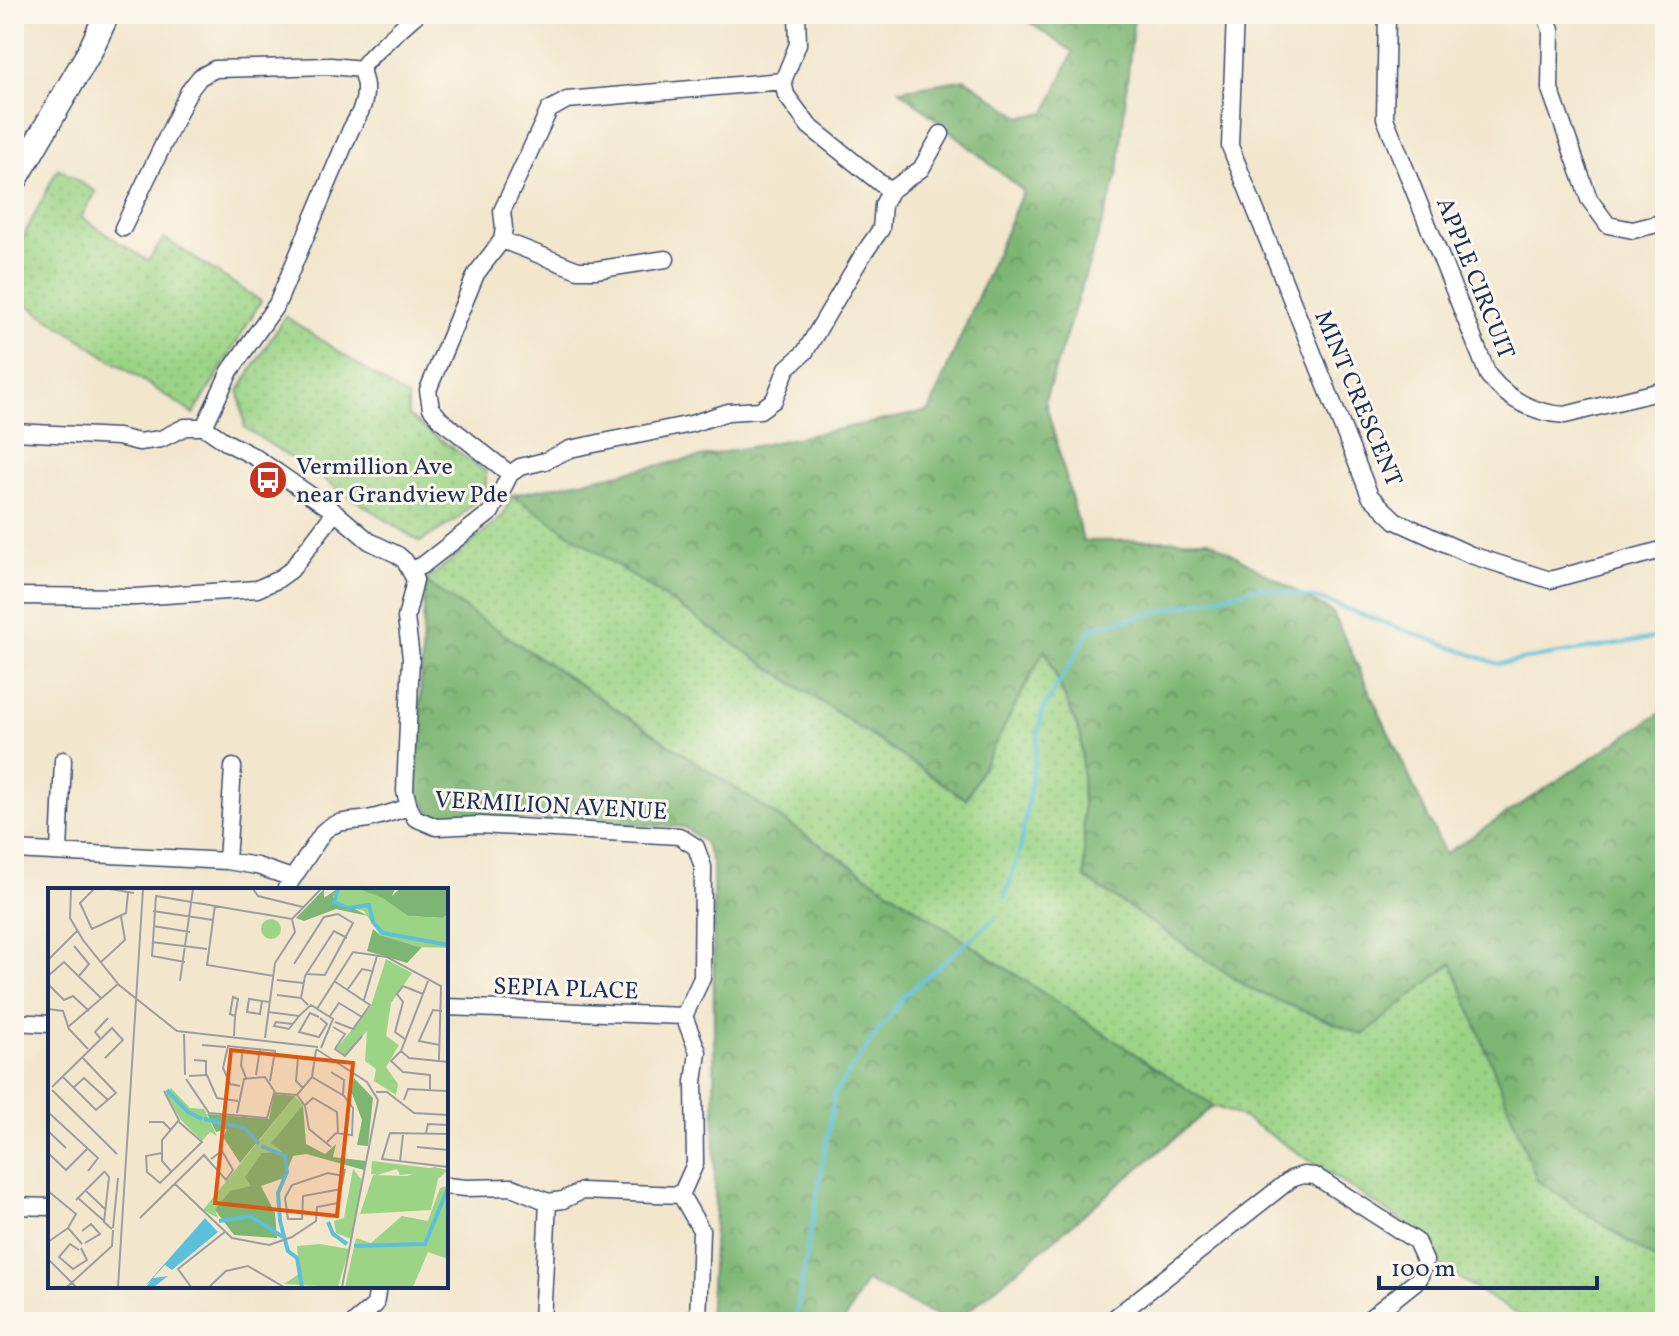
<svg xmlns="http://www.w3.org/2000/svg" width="1679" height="1336" viewBox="0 0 1679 1336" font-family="Vollkorn,serif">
<defs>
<pattern id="grass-dots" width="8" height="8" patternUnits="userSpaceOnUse" patternTransform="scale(2)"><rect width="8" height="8" fill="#9cd486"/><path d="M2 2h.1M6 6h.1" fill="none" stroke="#86b676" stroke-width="1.8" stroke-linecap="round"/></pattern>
<pattern id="forest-crowns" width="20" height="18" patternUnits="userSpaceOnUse" patternTransform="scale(2)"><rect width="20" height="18" fill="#7db673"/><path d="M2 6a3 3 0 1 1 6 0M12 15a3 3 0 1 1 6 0" fill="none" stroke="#669462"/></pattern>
</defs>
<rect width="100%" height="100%" fill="#fbf7ec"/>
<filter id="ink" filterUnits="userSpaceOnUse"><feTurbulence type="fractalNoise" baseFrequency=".0125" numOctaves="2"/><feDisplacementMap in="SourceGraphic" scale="16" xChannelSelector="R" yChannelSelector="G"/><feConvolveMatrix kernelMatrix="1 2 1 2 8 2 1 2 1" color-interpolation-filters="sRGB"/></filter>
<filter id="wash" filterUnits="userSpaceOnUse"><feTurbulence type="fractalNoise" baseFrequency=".006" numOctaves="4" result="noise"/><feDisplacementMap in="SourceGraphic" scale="32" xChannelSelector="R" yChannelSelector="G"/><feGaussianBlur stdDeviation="1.8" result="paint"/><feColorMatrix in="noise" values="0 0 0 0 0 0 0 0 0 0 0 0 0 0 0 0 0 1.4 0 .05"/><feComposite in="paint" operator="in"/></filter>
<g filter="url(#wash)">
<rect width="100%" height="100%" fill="#f2e6cc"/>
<path fill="url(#grass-dots)" stroke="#5c8272" stroke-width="2" d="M58,168L96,192L81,217L148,261L164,238L261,301L194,414L14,296V256Z
M285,316L408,398V416L486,472V489L457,519L420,542L245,428L239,391Z
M512,495L966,799L1044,648L1081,736L1085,878L1452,962L1537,1180L1665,1266V1322H1529L1440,1266L1434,1242L1243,1117L1213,1106L425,582L503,516Z"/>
<path fill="url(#forest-crowns)" stroke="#4c7268" stroke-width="2" d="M1017,14H1134L1118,174L1045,400L1083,541L1209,540L1333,613L1445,854L1665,710V1266L1537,1180L1452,963L1363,1035L1252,990L1085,878L1081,736L1045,649L966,799L512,495L929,411L1023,191L900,90L965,79L1021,117L1046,113L1073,52Z
M425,582L1213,1106L955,1322H949L866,1281L844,1322H709L715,1210L713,865L704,842L684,827L432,815L416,791Z"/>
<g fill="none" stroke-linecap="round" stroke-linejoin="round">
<path stroke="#5cc0da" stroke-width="4" d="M1005,897L1021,845L1042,711L1092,628L1260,587L1319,599L1498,664L1665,636
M795,1322L835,1092L903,997L994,919"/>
</g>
</g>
<g filter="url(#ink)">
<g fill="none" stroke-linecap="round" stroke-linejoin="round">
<g stroke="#3b4a6e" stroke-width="19">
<path id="minor" d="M797,14L798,44L783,81L786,95L809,126L890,191
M1235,14L1230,146L1370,496L1396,521L1471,555L1550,580L1665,549
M1387,14L1385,118L1488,375C1508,400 1533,413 1565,415L1665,390
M1545,14L1551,29L1550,89L1589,199L1608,225L1633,230L1665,222
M123,228L189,91L200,77L215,69L331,66L362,69
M502,240L578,270H595L666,259
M204,427L230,371L277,304L351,129C359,115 366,104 365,87C365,81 361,74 362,68C363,61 408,22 417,14
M14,432L118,437L139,442L161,439L185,427H204L226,442L255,457L335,512L369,541L398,555L405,561L415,580L406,618L411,658L405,791L409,807L415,818L436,827L480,825L679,836L696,847L703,867L702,978L684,1016L698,1052L694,1082L695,1164L681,1195L701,1230L698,1322
M510,474L441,420L431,408L428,390L476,274L502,240L504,228L502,211L549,110L567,100L783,81
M412,570L423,565L491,512L510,474L520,467L545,461L570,449L691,424L728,412L760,410L774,400L787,368L805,352L862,256L881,229L883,205L890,191L921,169L941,134
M14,596L135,597L257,589L277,580L291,570L335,512
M14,850L227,861L257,866L292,878
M59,852L63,760
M227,861L233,767
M285,890L324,831C339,818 354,823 372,818C385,815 397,811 409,807
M446,1007L684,1016
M14,1022L50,1024
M446,1186L466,1188L512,1187L548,1202L563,1200L582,1191L681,1195
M14,1206L50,1207
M355,1322L375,1305L378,1286
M542,1322L548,1202
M1112,1322L1113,1319L1291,1179L1303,1175L1315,1176L1416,1241L1425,1261L1419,1279L1365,1322"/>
</g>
<g stroke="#3b4a6e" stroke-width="27">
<path id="secondary" d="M14,182L90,51L107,14"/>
</g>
<use href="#minor" stroke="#fff" stroke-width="16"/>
<use href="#secondary" stroke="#fff" stroke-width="24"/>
</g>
</g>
<defs>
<g id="bus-disc" transform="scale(2)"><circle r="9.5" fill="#c8321e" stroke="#fbf7ec"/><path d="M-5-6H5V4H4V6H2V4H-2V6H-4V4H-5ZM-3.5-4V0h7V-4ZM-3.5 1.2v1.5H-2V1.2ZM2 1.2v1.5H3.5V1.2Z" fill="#fff"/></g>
</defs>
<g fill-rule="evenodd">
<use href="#bus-disc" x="268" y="480"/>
</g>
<g text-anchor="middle" stroke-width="6" stroke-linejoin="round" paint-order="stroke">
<g font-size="24" fill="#1b2f5e" stroke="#fbf7ec">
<text transform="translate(1476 278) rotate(68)" y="8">APPLE CIRCUIT</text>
<text transform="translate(1359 398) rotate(67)" y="8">MINT CRESCENT</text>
<text transform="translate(551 805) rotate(3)" y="8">VERMILION AVENUE</text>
<text transform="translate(566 988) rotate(2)" y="8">SEPIA PLACE</text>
</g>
<g font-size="24" fill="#1b2f5e" stroke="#fbf7ec" text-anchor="start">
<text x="296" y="474">Vermillion Ave<tspan x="296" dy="28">near Grandview Pde</tspan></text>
</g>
</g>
<g transform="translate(48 888)">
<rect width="400" height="400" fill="#f2e6cc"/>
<path d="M338,71L364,85L343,115L338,148L351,157L338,179L350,196L348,207L326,193L328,181L317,173L319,143L297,167L288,161L323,118ZM247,208L255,217L236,264L227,266L203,298L167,322L170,330L155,322ZM305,281L314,292L303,351L288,345L286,333L296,330Z" fill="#9cd486"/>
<path d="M276,1V10L289,1L285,9L320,28L288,21L256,33L248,30ZM311,1H347L344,8L351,1H400V26L395,30L360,28ZM325,41L332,47L374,59L359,75L319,63ZM306,190L325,210L320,258L309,257L314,232L303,203ZM226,206L247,208L192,275L175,249L179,241L168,244L159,226L221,231ZM255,217L258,256L277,266L288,256L285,269L318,273L316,282L258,266L245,268L236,290L213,298L227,325L229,350L186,347L167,322L182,303L203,298L197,289L214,265L235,264L223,255Z" fill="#7db673"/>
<path d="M289,1H311L335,10L360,28L395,30L400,26V60L370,59L332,47L316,23L285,15ZM400,298V371L380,364L365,399H297L308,350L323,355L354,328L380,333L392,300ZM272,356L301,361L290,399L236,396L251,386L249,358Z" fill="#9cd486"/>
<path d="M123,200L142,220L156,221L169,248L162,244L154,253L133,232L118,206ZM324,273L389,281V284L352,287L349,281L329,287L323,286Z" fill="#9cd486"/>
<path d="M213 41a10 10 0 1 1 20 0a10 10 0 1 1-20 0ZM386,279L400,282L390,291L383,322L312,326L325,287L359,288Z" fill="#9cd486"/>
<path d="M157,330L170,344L124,382L117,377L105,390L120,388L106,399H98L103,393L97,398Z" fill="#5cc0da"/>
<path fill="none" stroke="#5cc0da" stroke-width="4" d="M290,1L286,14L300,20L321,17L325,34L335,45L400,57M119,202L140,224L154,231M156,231L197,240L211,256M213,258L237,268L239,284L230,305L232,333L240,363L249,370L254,399M171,333L202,328L235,349M280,334L285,346L299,356M306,358L377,356L400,300"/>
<path fill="none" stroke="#9c9da0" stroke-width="2" d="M23,1L22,30L35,52L71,97L129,143L270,159M46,1L32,15L44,41L78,25L80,5M62,1L86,5M205,1L210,8L255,19M167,17L159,77L226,88M105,23L165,32M244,31L273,1M105,38L142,44M104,54L159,61M26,58L41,76L31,88M0,72L29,43M53,74L77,52L73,28M137,74L104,68L108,8L244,31M246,76L276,29L290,26L305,35L277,87L259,86M0,88L16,74L54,111M229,92L255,95M132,93L145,1M286,93L322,117L305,141L287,134M380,93L353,163L343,173L355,184L382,187V201M0,96L16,112L25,108L41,123M300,101L314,81L324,83M229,107L253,110M316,112L329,68M214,113L201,111L199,124L212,126L214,113L222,114M260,117L253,110L257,88L286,43L299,50M0,121L15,123L21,141L40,161M269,121L305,64L339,69L393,98L391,172M220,124L251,128L263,117L285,131L273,160M282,128L291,115L314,129M271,129L262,125L251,144L271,149L279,136L272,130M245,136L228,134L226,138L241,141L251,128M20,139L70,96M285,139L297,146L287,161L297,168L314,148M136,146L137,187M186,148L187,128L182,126L185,109L190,111L187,128M52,150L47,144L60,130M217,150L227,75L247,44L244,31M357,151L347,144L355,114L349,106L355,98L375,106M154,157L178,159M392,157L371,153L385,122L394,123M195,159L193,177L198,190M268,161L319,194L330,212L294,399M353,163L361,170L400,174M250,170L248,193L255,200M146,172L158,173V186M400,178V208M283,184L296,192L295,207M208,187L212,161M141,188L159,187L169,210L190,213M15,189L48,222L68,205L34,169M264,189L296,208L305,220L304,247L288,245L279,254M138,191L161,225L219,230L226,205L249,207L264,189L268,162M192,198L182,196L175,180L180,158L227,163L222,193M4,199L64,140L75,152L57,170M26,199L36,190L60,212M4,202L69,266M116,203L131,232L114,252V273L123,283M328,204H339L366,225L400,227M249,207L257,218L261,241L283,259M356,212L360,201L398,203M257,217L265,210L289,224L290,245M0,224L50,270L40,283M189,225L196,191L217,189L227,204M101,234H115L123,242M0,243L18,260M378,245L380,236L400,237M400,246L342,245L334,271L400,279M369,259L400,262M0,265L18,282L39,261M114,265L98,268L99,284L112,295L154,254L131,234M352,273L355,247M57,284L61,289L56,334L64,341M127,296L184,350L221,357L244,349L268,333L269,319L290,315L297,281M0,303L28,326L20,340L34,356M38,303L57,321M30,310L56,333M28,312L57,283M92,330L156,267L178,292L185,282L174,263L163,271M254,331H240L237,310L244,297L280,285L295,288M254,332L255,308L293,301M65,340L70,290M34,343L43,336L52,346L37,355M0,354L20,340M31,362L22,356L11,369L25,381L39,372L33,360M0,371L28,399M19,399L64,358L65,342M70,399L95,1M143,399L130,381L178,343M161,399L178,383L200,378L236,399"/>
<path fill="#de5710" fill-opacity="0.15" stroke="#de5710" stroke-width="4" d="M183,162L305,175L289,328L167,315Z"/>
<rect width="400" height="400" fill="none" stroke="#1b2f5e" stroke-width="4"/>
</g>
<rect width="1679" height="1336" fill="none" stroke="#fbf7ec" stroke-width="48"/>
<path d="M1379 1276v12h218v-12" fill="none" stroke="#1b2f5e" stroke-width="4"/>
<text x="1391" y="1276" font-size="24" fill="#1b2f5e" stroke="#fbf7ec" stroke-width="6" paint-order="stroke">100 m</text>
</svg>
